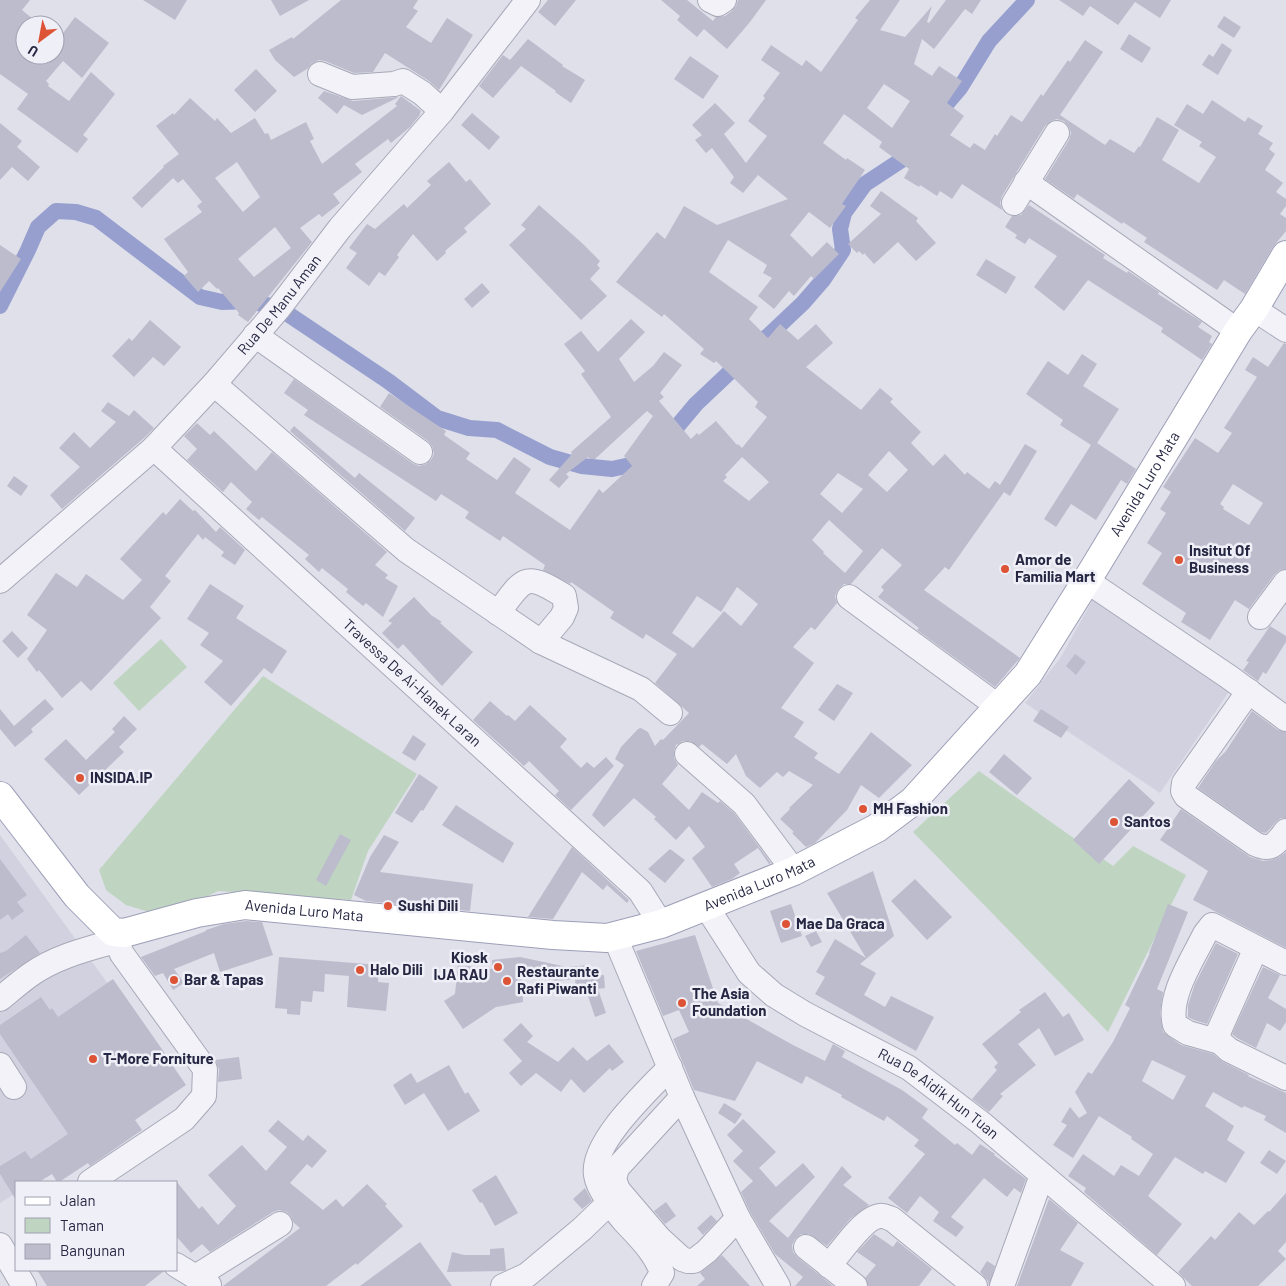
<svg xmlns="http://www.w3.org/2000/svg" width="1286" height="1286" viewBox="0 0 1286 1286" font-family="Barlow,sans-serif">
<rect width="100%" height="100%" fill="#dfe0ea"/>
<path fill="#d1d1df" d="M1093,599L1230,690L1160,793L1025,703L1061,657Z
M0,835L180,1083L32,1182H16V1193L0,1203Z"/>
<path fill="#bfd5c1" d="M161,639L187,667L139,711L113,683Z
M263,676L417,774L368,851L351,900L218,891L166,917L126,905L106,890L99,870Z
M979,771L1113,866L1133,846L1186,875L1108,1032L913,832Z"/>
<g fill="none" stroke-linecap="round" stroke-linejoin="round">
<path stroke="#969fce" stroke-width="16" d="M936,118L942,109L960,88L989,41L1027,0
M0,306L28,250L38,227L56,211L76,212L96,218L200,297L222,302L250,301L279,308L388,381L437,418L469,428L497,430L550,457L582,466L612,469L644,462L662,449L675,429L696,404L803,303L823,280L843,250L840,229L844,213L865,184L900,161L915,146"/>
</g>
<path fill="#bcbccd" fill-rule="evenodd" d="M0,0H30L22,10L40,25H25V55H55V31L61,36L75,17L109,43L82,78L63,61L46,81L49,84L48,86L69,101L91,72L115,94L83,135L88,139L77,153L17,109L28,94L0,74Z
M143,0H187L175,20Z
M271,0H309L280,16Z
M341,0H418L413,8L418,11L406,27L431,43L447,18L473,35L439,90L429,81L385,53L373,72L354,73L325,61L319,60L312,63L307,69L294,77L275,60L269,50L292,37L293,39Z
M548,0H576L555,26L538,12Z
M661,0H687L713,21L716,17L725,16L732,11L736,6L738,0H766L750,22L727,49L704,29L697,37L677,20L680,16Z
M870,0H900L880,30L905,37L932,6L927,22L929,23L946,0H981L972,14L965,9L934,49L922,39L914,64L932,76L939,66L962,81L947,103L964,116L950,135L970,148L974,143L985,150L995,134L997,136L1011,115L1022,122L1041,94L1043,96L1068,60L1070,62L1085,40L1103,52L1060,115L1105,145L1110,139L1134,153L1139,146L1140,147L1157,117L1179,130L1162,160L1199,183L1216,157L1199,146L1202,142L1174,125L1187,104L1203,114L1212,100L1245,122L1248,117L1263,126L1258,134L1273,143L1269,149L1275,154L1265,170L1283,183L1276,192L1286,199V206L1280,214L1286,218V231L1273,247L1245,294L1224,280L1217,290L1144,242L1147,238L1123,222L1122,224L1077,194L1074,199L1045,179L1069,140L1071,133L1069,127L1064,121L1057,119L1051,121L1045,126L1002,196L1000,203L1002,210L962,184L952,199L940,191L937,196L920,185L919,187L904,178L909,169L879,147L882,142L844,114L823,143L846,160L847,158L865,170L842,204L846,206L830,228L809,212L790,235L812,257L827,242L839,254L814,279L811,276L794,296L789,291L774,309L758,296L772,278L763,273L767,265L728,240L709,272L758,307L749,319L768,338L780,324L798,340L816,324L833,343L806,367L861,410L880,388L893,399L890,402L921,432L911,443L933,466L945,454L965,475L967,472L989,489L995,481L1000,485L1025,444L1037,451L1010,496L1004,492L949,570L945,567L924,590L1020,658L995,687L917,630L919,628L878,597L884,590L881,587L902,565L882,548L851,584H844L838,589L835,596L837,603L815,630L811,627L793,647L814,663L781,708L804,722L794,737L818,753L814,758L839,774L871,732L912,765L879,798L861,785L847,810L815,843L806,847L792,833L794,832L780,819L790,809L789,808L813,785L789,771L783,777L777,772L760,788L746,776L736,754L727,764L702,744L699,747L690,741H683L676,745L674,751V758L678,765L662,784L689,810L702,792L718,803L720,801L734,813L771,863L769,864L758,848L734,864L740,873L732,879L712,887L692,858L705,847L689,826L676,840L654,819L656,817L634,798L604,827L592,815L624,765L615,759L621,747L638,729L641,728L648,732L655,746L661,739L663,740L689,713L655,683L677,654L646,634L643,639L610,618L614,612L571,582L570,584L543,570L545,565L503,536L500,541L465,518L469,512L441,494L436,501L304,415L308,410L284,393L294,379L412,463L419,466L426,464L431,460L434,454L432,446L428,441L380,407L389,393L446,431L444,435L470,453L466,459L497,480L514,457L531,469L515,493L570,530L599,489L603,493L632,466L624,456L653,416L647,411L595,459H590L588,457L566,474L569,477L559,488L549,480L572,454L571,452L611,417L581,374L585,371L564,344L581,331L598,352L631,319L645,332L619,359L634,382L653,366L664,352L682,365L660,393L664,397L659,401L691,439L697,433L699,435L716,421L737,445L738,444L742,448L767,417L755,407L758,402L716,361L714,363L700,354L704,349L664,314L662,317L616,282L657,232L665,239L684,206L717,225L788,199L758,175L743,193L730,183L734,177L712,148L706,153L695,140L702,135L692,125L715,103L735,123L724,134L746,163L767,136L748,121L765,98L763,96L780,73L761,60L771,45L802,66L806,60L821,72L858,20L855,18ZM884,84L910,101L892,128L867,108ZM889,451L908,470L887,492L868,475ZM742,457L769,482L749,501L723,481L727,477L725,475ZM838,473L863,489L842,513L820,494ZM829,520L863,551L845,573L823,553L824,552L812,540ZM737,587L758,604L741,626L724,611L693,648L672,633L697,596L721,612Z
M1059,0H1171L1160,18L1135,2L1118,25L1090,6L1083,16Z
M1224,16L1241,27L1234,38L1217,27Z
M1129,34L1151,48L1142,63L1120,49Z
M528,39L563,65L562,66L585,80L571,103L555,92L556,91L521,66L493,98L479,86L503,55L510,60Z
M1222,43L1232,50L1218,75L1202,65L1209,54L1213,57Z
M690,56L719,76L703,99L674,79Z
M256,69L277,91L255,112L234,90Z
M324,91L353,101L399,97L362,115L344,105L337,114L318,98Z
M401,96L421,111L419,116L410,127L391,143L388,139L355,164L362,172L333,194L340,203L322,217L319,214L300,228L312,242L248,322L238,315L239,313L218,288L217,289L209,281L198,292L184,276L188,272L164,239L202,212L197,206L202,202L183,179L178,183L173,178L142,208L132,198L164,167L163,166L179,154L156,126L173,113L174,115L190,98L215,121L217,118L231,133L255,118L265,134L268,133L271,140L306,122L314,139L310,141L322,164L397,106L395,104ZM237,162L260,197L243,212L215,178ZM275,227L291,248L254,277L238,259Z
M472,113L500,137L489,150L461,125Z
M0,123L22,141L17,147L40,167L28,181L12,167L0,180Z
M449,162L466,182L470,179L491,204L464,228L467,232L445,251L446,253L437,261L413,234L397,255L399,257L385,276L379,272L369,286L346,268L357,253L349,248L367,224L375,229L404,204L407,208L431,185L427,181Z
M881,191L918,218L916,221L936,243L916,261L898,242L874,264L864,253L863,255L859,251L857,253L848,244L881,214L870,206Z
M539,205L582,243L600,261L597,265L600,268L590,279L607,296L581,320L509,245L526,229L521,225Z
M1029,205L1105,255L1103,258L1127,273L1128,271L1159,292L1158,294L1202,322L1198,327L1212,336L1209,342L1212,344L1202,360L1161,332L1163,328L1088,280L1064,311L1034,287L1057,256L1029,238L1025,244L1015,238L1017,235L1005,227L1012,216L1021,215Z
M0,245L21,259L0,292Z
M986,259L1016,277L1006,294L976,275Z
M482,283L490,292L472,308L464,299Z
M150,320L181,347L164,366L153,357L134,377L112,356L129,338L132,341Z
M1284,343L1286,344V569L1280,570L1275,574L1249,609L1235,600L1210,640L1181,622L1186,613L1142,584L1162,553L1147,543L1166,513L1160,509L1171,492L1163,487L1195,438L1218,453L1232,433L1224,428L1257,377L1245,370L1253,357L1268,367ZM1233,484L1263,503L1249,525L1223,509L1224,507L1220,504Z
M1082,354L1097,364L1083,386L1119,409L1097,443L1136,469L1127,484L1121,480L1096,520L1071,504L1056,527L1044,519L1091,445L1060,425L1063,420L1026,394L1048,361L1068,375Z
M108,402L129,416L134,410L154,428L144,438L62,509L50,495L80,467L59,448L74,432L90,448L116,422L101,411Z
M197,423L210,435L214,431L256,471L272,452L387,552L375,565L388,575L385,578L398,586L383,617L366,603L363,606L346,592L348,589L322,568L319,572L305,559L309,555L262,517L259,520L246,509L252,502L231,482L223,492L187,460L197,449L184,436Z
M294,426L355,478L359,473L415,518L405,531L290,431Z
M14,476L28,486L21,496L7,486Z
M180,499L193,511L195,510L216,532L220,527L245,550L235,565L221,556L224,552L205,537L203,540L198,534L165,576L171,581L150,607L161,618L91,691L81,681L62,698L39,670L37,672L27,659L47,630L27,615L56,573L77,587L86,574L123,600L142,580L120,559L163,512L166,515Z
M210,584L244,606L236,618L287,651L272,674L264,668L231,706L204,682L223,661L200,645L209,633L187,619Z
M414,597L431,615L442,622L440,623L473,652L442,686L403,644L398,649L382,633L392,623L388,621Z
M1270,626L1286,636V642L1266,674L1263,672L1258,681L1243,670L1249,662L1246,661Z
M12,631L28,648L18,658L2,641Z
M1075,654L1086,662L1076,675L1066,666Z
M837,684L853,693L834,721L818,710Z
M45,699L54,709L31,729L33,732L15,747L0,729V709L14,726Z
M490,701L507,716L508,715L515,721L530,705L567,739L560,747L581,768L587,762L594,768L606,757L614,766L571,810L555,795L559,791L529,761L524,766L473,720Z
M1041,709L1069,727L1061,738L1033,721Z
M1252,711L1278,730L1286,732V818H1281L1276,822L1266,833L1261,832L1198,788L1216,761L1226,751Z
M124,716L137,729L119,747L124,752L79,795L44,759L66,739L86,760L115,732L112,729Z
M413,735L426,744L415,761L402,753Z
M1004,754L1032,778L1017,795L989,772Z
M419,774L438,787L423,811L421,810L412,823L395,813Z
M1129,779L1155,803L1099,864L1073,840Z
M456,805L514,843L503,863L442,825Z
M1181,809L1250,857L1263,861L1271,860L1279,857L1286,852V948L1193,900L1208,871L1160,840Z
M340,834L351,840L326,886L316,880Z
M384,835L399,842L380,872L473,884L470,911L366,901L354,895L370,857Z
M572,847L629,900L627,903L607,885L603,890L582,872L553,919L528,917Z
M670,849L685,860L665,883L648,869Z
M0,859L27,895L17,902L24,911L12,920L8,914L0,920Z
M873,871L894,936L860,964L876,973L864,995L885,1007L891,996L934,1017L916,1051L815,994L825,977L816,972L835,939L866,958L827,893Z
M915,879L952,917L927,940L891,901Z
M791,904L802,936L781,943L770,911Z
M1168,904L1188,912L1157,989L1163,992L1160,1013L1163,1032L1181,1045L1213,1054L1223,1062L1249,1075L1248,1076L1286,1093V1133L1264,1120L1266,1116L1244,1106L1242,1108L1213,1092L1205,1106L1234,1126L1227,1140L1245,1152L1226,1183L1205,1171L1203,1174L1175,1157L1148,1196L1182,1224L1157,1255L1084,1192L1086,1188L1068,1176L1083,1154L1114,1176L1121,1165L1139,1176L1153,1154L1131,1139L1132,1137L1099,1116L1073,1158L1053,1145L1067,1125L1061,1122L1070,1107L1079,1118L1087,1113L1075,1092L1088,1072L1092,1074L1113,1042L1130,1008L1125,1005L1150,953H1149ZM1152,1060L1186,1076L1173,1100L1142,1081Z
M246,921L262,922L273,955L220,972L214,953L174,969L184,983L173,990L163,973L155,976L141,957L206,931V930L224,924Z
M816,931L822,942L811,947L805,936Z
M26,935L40,953L0,979V953L6,951Z
M695,935L718,1003L793,1045L825,1061L833,1044L845,1051L842,1057L902,1090L928,1109L922,1118L955,1145L957,1143L972,1155L980,1144L995,1154L994,1155L1026,1179L1021,1193L1014,1188L1007,1197L984,1178L951,1217L964,1227L956,1237L933,1221L939,1212L920,1196L907,1213L888,1198L925,1154L914,1146L919,1140L887,1116L884,1121L841,1097L842,1095L806,1076L802,1084L757,1061L735,1101L694,1090L673,1039L689,1032L679,1010L663,1016L636,951Z
M1216,943L1238,954L1207,1024L1194,1020L1188,1017V1005L1195,984Z
M279,957L379,965L378,982L389,983L386,1011L347,1007L349,976L325,974L324,992L313,991L312,1002L301,1001L300,1015L287,1014V1009L275,1008Z
M520,957L567,967L589,965L590,976L604,975L605,988L598,989L606,1013L595,1017L586,990H576L575,979L557,981L521,973L523,1002L496,1007L463,1029L444,1001L455,994L458,965L492,969V960Z
M1263,967L1280,975L1268,998L1286,1009V1022L1280,1031L1267,1023L1256,1048L1237,1038L1232,1034Z
M113,979L166,1055L168,1066H173L186,1085L135,1120L142,1130L90,1166L88,1163L59,1182H57L52,1174L39,1182H16V1200L0,1174V1166L25,1151L31,1159L68,1134L0,1034V1025L41,997L50,1010L52,1008L58,1017Z
M1045,992L1063,1017L1069,1013L1084,1040L1055,1056L1039,1028L1018,1044L1036,1065L1000,1094L1003,1096L989,1112L972,1099L997,1070L994,1067L998,1063L982,1044L1021,1012L1019,1010Z
M521,1023L533,1036L527,1042L558,1062L573,1047L587,1061L609,1044L624,1062L612,1071L610,1068L584,1093L571,1079L561,1092L536,1073L521,1086L509,1073L522,1061L503,1040Z
M239,1057L242,1079L218,1082L219,1069L215,1060Z
M449,1065L465,1094L468,1092L480,1111L448,1131L424,1093L405,1105L393,1085L411,1073L417,1083Z
M724,1103L742,1114L735,1124L718,1113Z
M743,1119L776,1152L759,1168L776,1187L803,1163L815,1177L769,1221L788,1238L842,1166L852,1177L843,1185L869,1205L850,1219L827,1246L809,1234H801L795,1239L792,1245L793,1252L797,1257L833,1286H795L803,1277L775,1254L750,1212L741,1192L753,1181L733,1161L743,1151L727,1135Z
M278,1120L303,1141L308,1135L327,1151L312,1168L307,1164L290,1183L323,1210L336,1199L343,1207L367,1184L387,1204L385,1206L403,1226L357,1265L356,1263L326,1286H223L300,1228L293,1222L291,1216L287,1212L279,1210L273,1212L210,1252L202,1244L191,1253L176,1236V1181L199,1209L202,1206L218,1225L236,1206L208,1175L242,1145L266,1171L287,1147L268,1131Z
M1269,1150L1286,1161L1277,1174L1260,1163Z
M496,1175L518,1213L495,1226L482,1202L480,1203L472,1190Z
M585,1188L592,1201L582,1209L573,1199Z
M1286,1193V1242L1278,1251L1286,1259L1258,1286H1192L1178,1272L1211,1236L1215,1240L1239,1212L1254,1225L1268,1211L1269,1212Z
M1049,1199L1078,1223L1060,1250L1084,1263L1071,1286H1017Z
M666,1202L676,1216L665,1224L654,1211Z
M711,1215L717,1221L703,1235L697,1228Z
M874,1234L893,1247L897,1241L932,1269L919,1286H868L865,1278L876,1265L857,1252Z
M420,1242L452,1286H360Z
M504,1248L506,1270L504,1271L447,1272L452,1252L464,1255H490V1249Z
M722,1255L750,1286H697L705,1279L700,1273Z
M987,1261L995,1266L989,1286L988,1281L980,1272Z
M37,1270H163L164,1271L145,1286H47Z"/>
<g fill="none" stroke-linecap="round" stroke-linejoin="round">
<g stroke="#a8a8b8" stroke-width="26">
<g id="minor">
<path d="M710,0L718,4L724,0"/>
<path d="M320,74L352,87L394,84L403,81L422,93L442,111"/>
<path d="M1026,182L1238,331"/>
<path d="M1014,203L1057,133"/>
<path d="M1254,309L1286,330"/>
<path d="M255,335L420,452"/>
<path d="M214,384L406,550L541,642L641,689L670,713"/>
<path id="s1" d="M154,448L640,891L661,924"/>
<path id="s2" d="M0,581L154,448L214,384L279,308L340,228L442,111L528,0"/>
<path d="M1087,581L1229,677L1286,719"/>
<path d="M849,597L999,707"/>
<path d="M498,613C524,578 524,571 564,596L566,608L562,617L541,642"/>
<path d="M1260,617L1286,582"/>
<path d="M1249,691L1184,783L1183,791L1186,796L1255,844C1272,852 1276,843 1286,831"/>
<path d="M687,754L744,804L794,871"/>
<path id="s3" d="M706,906L749,973L774,995L805,1014L909,1068L981,1123L1173,1286"/>
<path d="M615,937L682,1097L738,1218L778,1286"/>
<path d="M1256,948L1218,1033L1220,1042L1229,1050L1286,1078"/>
<path d="M0,999C10,991 20,982 30,975C55,957 87,949 116,941"/>
<path d="M1220,1042L1188,1033L1175,1025C1167,997 1193,959 1205,934L1212,925L1286,963"/>
<path d="M0,1065L14,1087"/>
<path d="M682,1097L617,1168L614,1179L618,1190L659,1238L682,1259L688,1261H694L707,1251L738,1218"/>
<path d="M90,1182L184,1119L204,1096L205,1069L122,954L113,932"/>
<path d="M0,1245L24,1286"/>
<path d="M806,1247L855,1286"/>
<path d="M176,1265L209,1285"/>
<path d="M829,1266C840,1253 864,1217 880,1216C884,1215 888,1218 892,1219L975,1286"/>
<path d="M197,1276L280,1224"/>
<path d="M503,1286L527,1275L582,1229L609,1203"/>
<path d="M654,1286L662,1273C656,1253 638,1236 624,1221C615,1210 598,1190 596,1175C591,1142 648,1091 670,1067"/>
<path d="M1002,1286L1042,1175"/>
</g>
</g>
<g stroke="#9d9fb7" stroke-width="30">
<g id="major">
<path id="s4" d="M0,796L77,896L113,932L124,933L197,913L245,905L553,935L607,938L661,924L794,871L877,828L913,801L1028,674L1090,575L1238,331L1254,309L1286,255"/>
</g>
</g>
<use href="#minor" stroke="#f2f2f8" stroke-width="24"/>
<use href="#major" stroke="#fff" stroke-width="28"/>
</g>
<g fill="#dd5336" stroke="#eff0f7" stroke-width="2">
<circle cx="1179" cy="560" r="5"/>
<circle cx="1005" cy="569" r="5"/>
<circle cx="80" cy="778" r="5"/>
<circle cx="863" cy="809" r="5"/>
<circle cx="1114" cy="822" r="5"/>
<circle cx="388" cy="906" r="5"/>
<circle cx="786" cy="924" r="5"/>
<circle cx="498" cy="967" r="5"/>
<circle cx="360" cy="970" r="5"/>
<circle cx="174" cy="980" r="5"/>
<circle cx="507" cy="981" r="5"/>
<circle cx="682" cy="1003" r="5"/>
<circle cx="93" cy="1059" r="5"/>
</g>
<g text-anchor="middle" stroke-width="5" stroke-linejoin="round" paint-order="stroke">
<g font-size="15" fill="#262743" stroke="#eff0f7">
<text dy="5" stroke="none"><textPath href="#s2" startOffset="394">Rua De Manu Aman</textPath></text>
<text dy="5" stroke="none"><textPath href="#s4" startOffset="1408">Avenida Luro Mata</textPath></text>
<text dy="5" stroke="none"><textPath href="#s1" startOffset="349">Travessa De Ai-Hanek Laran</textPath></text>
<text dy="5" stroke="none"><textPath href="#s4" startOffset="838">Avenida Luro Mata</textPath></text>
<text dy="5" stroke="none"><textPath href="#s4" startOffset="372">Avenida Luro Mata</textPath></text>
<text dy="5" stroke="none"><textPath href="#s3" startOffset="305">Rua De Aidik Hun Tuan</textPath></text>
</g>
<g font-size="15" font-weight="bold" fill="#262743" stroke="#eff0f7" text-anchor="start">
<text x="1189" y="556">Insitut Of<tspan x="1189" dy="17">Business</tspan></text>
<text x="1015" y="565">Amor de<tspan x="1015" dy="17">Familia Mart</tspan></text>
<text x="90" y="783">INSIDA.IP</text>
<text x="873" y="814">MH Fashion</text>
<text x="1124" y="827">Santos</text>
<text x="398" y="911">Sushi Dili</text>
<text x="796" y="929">Mae Da Graca</text>
<text x="488" y="963" text-anchor="end">Kiosk<tspan x="488" dy="17">IJA RAU</tspan></text>
<text x="370" y="975">Halo Dili</text>
<text x="517" y="977">Restaurante<tspan x="517" dy="17">Rafi Piwanti</tspan></text>
<text x="184" y="985">Bar &amp; Tapas</text>
<text x="692" y="999">The Asia<tspan x="692" dy="17">Foundation</tspan></text>
<text x="103" y="1064">T-More Forniture</text>
</g>
</g>
<rect x="15" y="1181" width="162" height="90" fill="#eff0f7" stroke="#9fa0af"/>
<rect x="25" y="1197" width="25" height="8" fill="#ffffff" stroke="#9fa0af"/>
<text x="60" y="1206" font-size="15" fill="#262743">Jalan</text>
<rect x="25" y="1218" width="25" height="15" fill="#bfd5c1" stroke="#9fa0af"/>
<text x="60" y="1231" font-size="15" fill="#262743">Taman</text>
<rect x="25" y="1244" width="25" height="15" fill="#bcbccd" stroke="#9fa0af"/>
<text x="60" y="1256" font-size="15" fill="#262743">Bangunan</text>
<g transform="translate(40 40) rotate(212)"><circle r="24" fill="#eff0f7" stroke="#9fa0af"/>
<path d="M0-4L9 19L0 12L-9 19Z" fill="#dd5336"/>
<text y="-8" font-size="14" font-weight="bold" text-anchor="middle" fill="#262743">U</text>
</g>
</svg>
